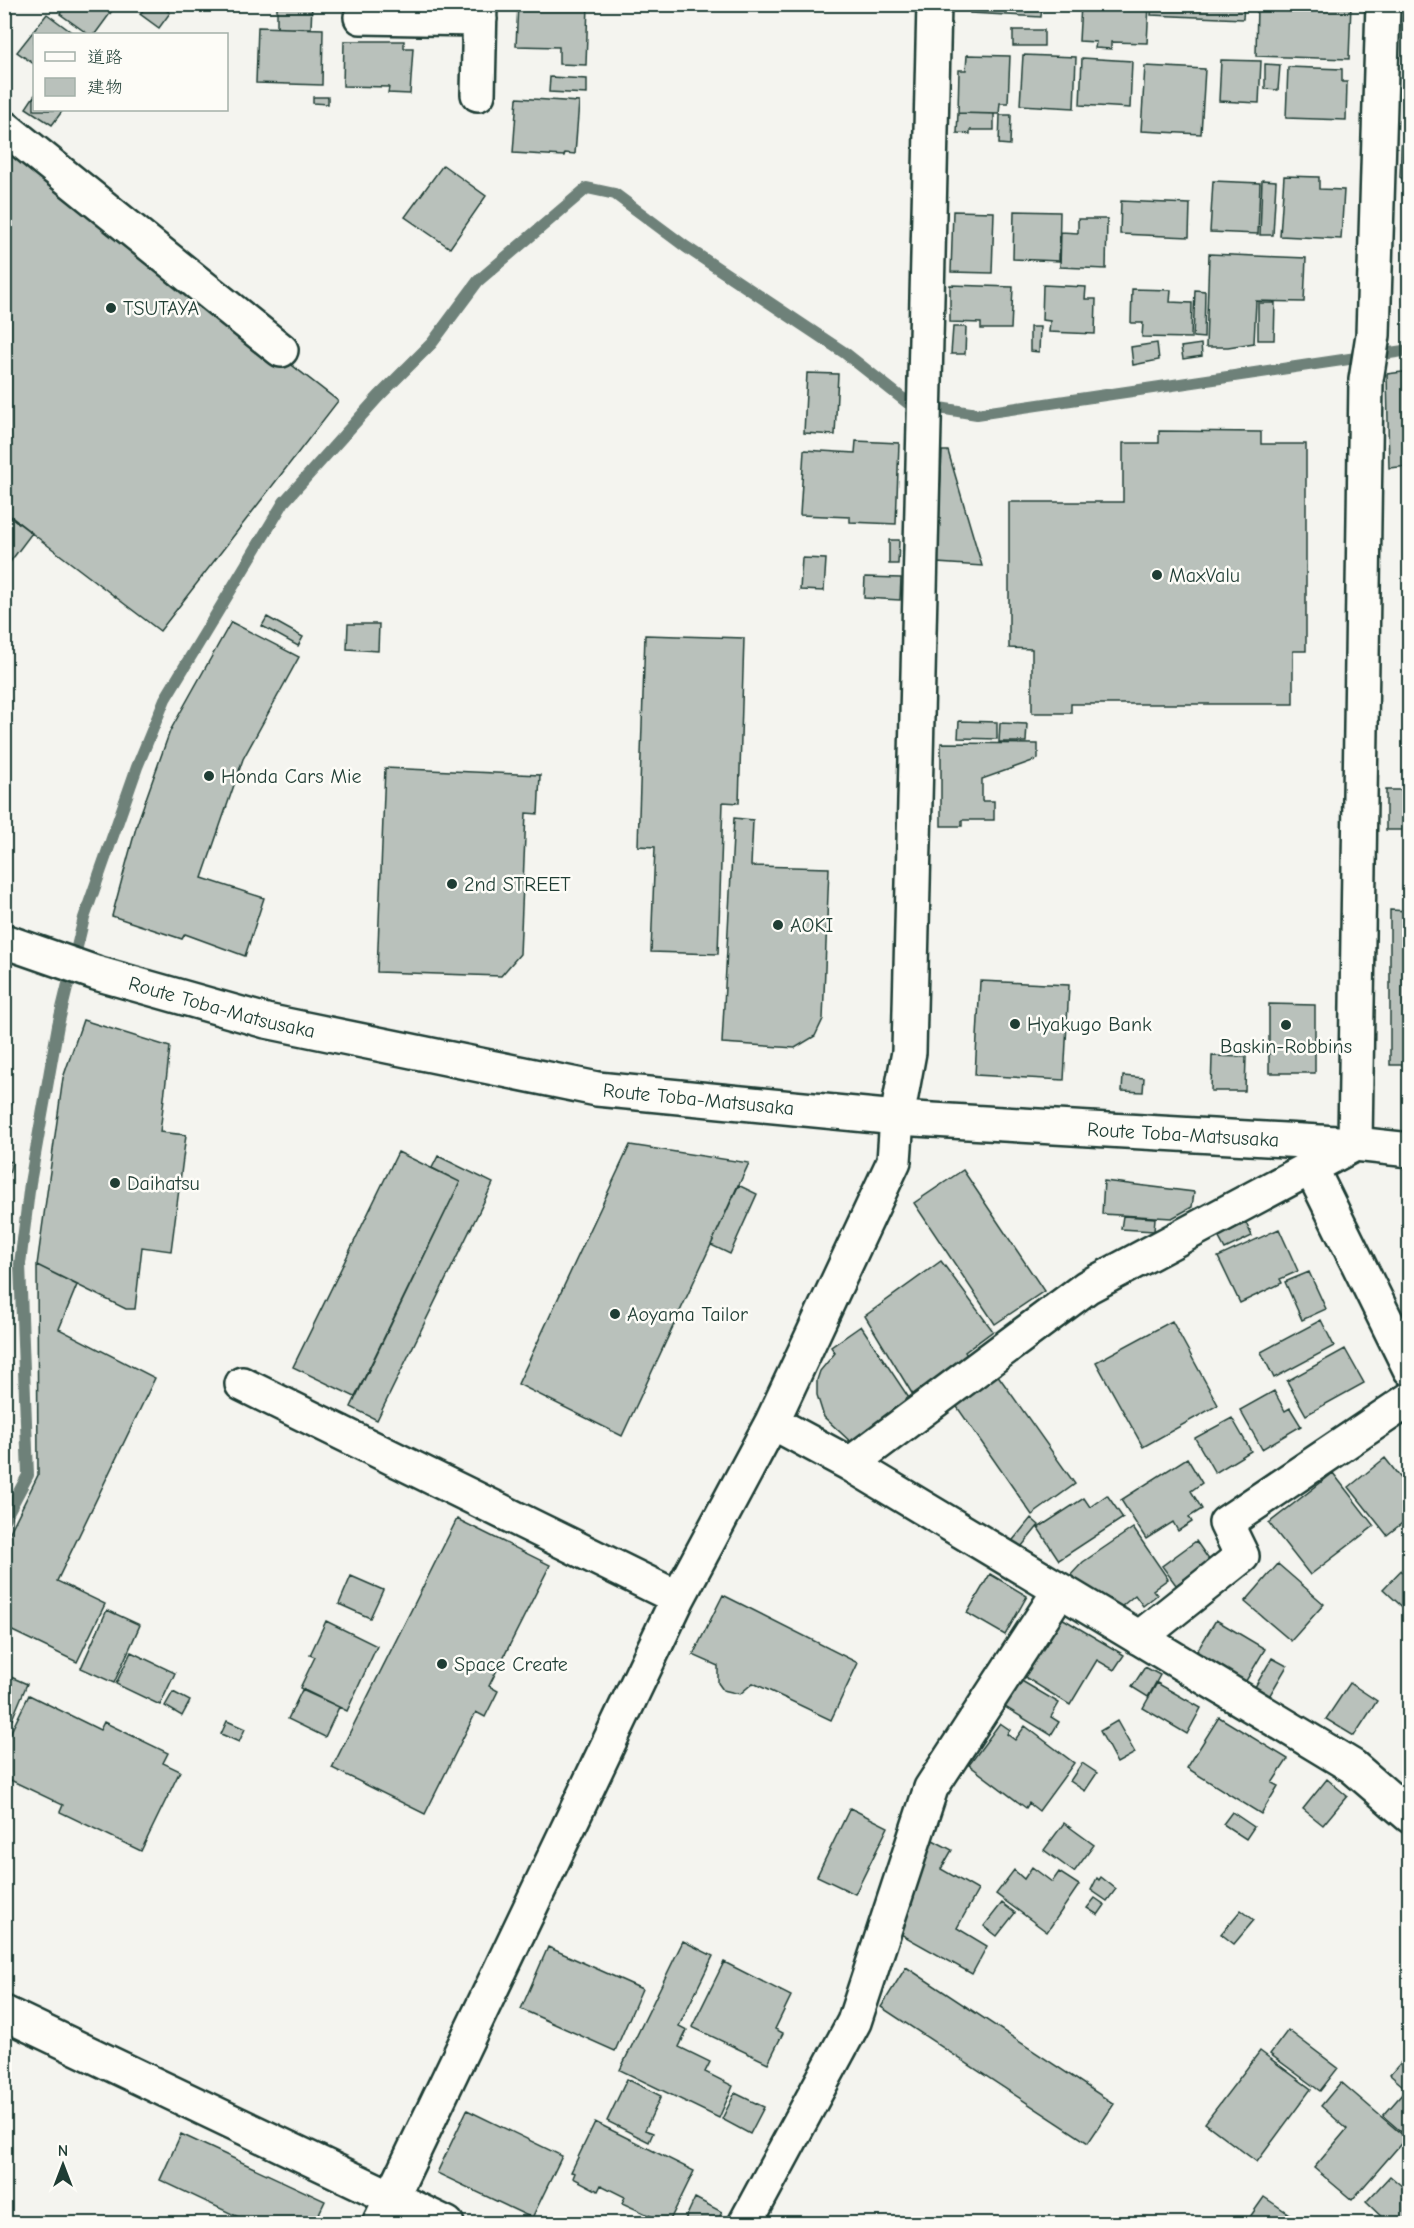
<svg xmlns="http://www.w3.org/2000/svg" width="1414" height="2228" viewBox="0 0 1414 2228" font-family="'Comic Neue','Klee One',sans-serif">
<rect width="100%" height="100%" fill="#f4f4ef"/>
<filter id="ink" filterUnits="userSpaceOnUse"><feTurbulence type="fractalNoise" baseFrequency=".0167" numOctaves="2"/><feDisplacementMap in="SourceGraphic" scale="12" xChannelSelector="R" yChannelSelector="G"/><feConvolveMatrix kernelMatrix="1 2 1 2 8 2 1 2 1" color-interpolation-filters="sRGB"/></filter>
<g filter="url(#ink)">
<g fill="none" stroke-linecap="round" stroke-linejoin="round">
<path stroke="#6e8179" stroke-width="12" d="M4,1520L28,1475L20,1264L30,1183L58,1025L84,918L137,767L165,699L284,502L379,396L432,343L478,281L587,188L615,194L686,247L845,353L908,403L977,414L1410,350"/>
</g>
<path fill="#b9c1bb" stroke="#1f3d34" stroke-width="1.5" d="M66,4H117L95,34H88L60,14Z
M148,4H158L170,13L159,28L140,14Z
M277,4H312L311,28H277Z
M518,4H588L586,65L559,64V47L516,46Z
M971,4H1042L1041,17L970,13Z
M1081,4H1149L1147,43L1111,42V49L1095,48L1096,42L1079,41Z
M1152,4H1244L1243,19L1151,15Z
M1257,4H1351L1349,59L1256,56Z
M1408,4H1410V184L1400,177Z
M47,14L74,34H34V64L17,52Z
M258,27L323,29L322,85L256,83Z
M1013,30H1044V46H1013Z
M344,41H404V48H413L410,94L388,93L389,87L343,86Z
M967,55L1010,56L1008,103H1000L999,114L958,113L959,70H966Z
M1023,55L1076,57L1074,108L1020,105Z
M1082,58L1132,61L1130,108L1080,105Z
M1221,60L1261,61L1259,103L1219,101Z
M1265,64L1280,65L1278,90L1265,89Z
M1145,66L1205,69L1201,134L1141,131Z
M1288,67L1342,69V82H1347L1346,120L1286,118Z
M550,77L587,79V94L549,92Z
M34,96V110H63L52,125L26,108Z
M313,97H328V104L313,103Z
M517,98L579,102L575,154L565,153L564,156L513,153Z
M958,113L994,114V130H970V134L957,133Z
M1000,115H1011L1010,145L999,144Z
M4,147L55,181L338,401L160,631L4,512V215L7,212L4,210Z
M443,165L486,196L450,248L405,217Z
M1284,176L1319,177V189L1344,190L1341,239L1280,236Z
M1262,180L1276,181L1273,235H1260Z
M1213,181L1260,183L1258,234L1210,232Z
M1121,201L1190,204L1189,237L1120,234Z
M953,211L994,212L992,273L951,272Z
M1014,211L1060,212L1059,261L1013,259Z
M1078,219H1107L1106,269L1060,267L1061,232L1078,233Z
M1209,254L1306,258L1304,302L1256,301L1254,343L1228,347H1206Z
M950,285L1013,287L1011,329H981V323L950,322Z
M1043,285L1086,287L1085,299H1096L1095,334L1049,332L1050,321L1042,320Z
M1132,289L1171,290L1170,302L1192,303L1191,338L1142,337L1143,323H1131Z
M1195,290L1205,291L1204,338L1193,337Z
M1258,303H1275L1274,340H1258Z
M953,327H966L965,354H951Z
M1030,327H1040L1039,352L1030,351Z
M1157,343L1159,360L1133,365L1131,347Z
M1201,344L1202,356L1183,359L1181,347Z
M1410,371V466L1389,468L1387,374Z
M807,373L838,374L835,435L804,433Z
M1159,431L1261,432V444H1306V651H1293V704H1071V713H1032V649L1009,648V502H1123V443H1159Z
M856,441L899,443L896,524L850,522V517L800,515L804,450L855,453Z
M942,451H948L982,566L937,563Z
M9,515L32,533L4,570V522Z
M889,540H899L898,564H889Z
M802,558L826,559L824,591L800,590Z
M865,577L901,578L900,600L864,598Z
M267,617L303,637L298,646L262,626Z
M231,622L299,657L243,759L202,878L264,898L245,956L185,934L182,939L112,916L137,824L170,731Z
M348,624H379L378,651L347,649Z
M645,635L744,638L739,803L723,802L718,954L651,952L655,847L638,846Z
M959,721L997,722V739L958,738Z
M1000,723L1027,724L1026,742H999Z
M941,743L1038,744V759L982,779V801H994V820H962V826H941Z
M385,768L540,775L538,814L526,813L520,954L501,976L377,972Z
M1386,790H1410V830H1386Z
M734,818L753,820L751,866L829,868L823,1019L815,1036L795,1048L722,1043Z
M1390,910L1410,911V1065H1390Z
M980,981L1069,985L1064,1080L975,1075Z
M1269,1004L1315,1005V1073H1269Z
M83,1020L170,1047L160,1132L186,1135L171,1251L142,1247L135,1309H126L37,1265L63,1078Z
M1212,1056L1246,1057L1245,1091H1211Z
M1123,1076L1144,1078L1143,1092L1122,1091Z
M4,1101L12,1103L4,1131Z
M630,1145L749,1163L622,1436L518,1384Z
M398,1152L460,1182L355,1397L293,1367Z
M438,1156L493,1183L377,1420L351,1407L460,1182L432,1168Z
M4,1160L12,1162L4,1196Z
M963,1170L1044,1291L995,1324L914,1203Z
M1104,1181L1194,1192L1192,1207L1172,1218L1102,1214Z
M738,1185L757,1194L730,1254L711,1245Z
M1123,1216L1155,1218L1154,1231L1121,1229Z
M1246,1223L1252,1236L1225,1249L1218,1236Z
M1279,1229L1298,1271L1280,1279L1282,1283L1240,1303L1218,1257Z
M941,1261L993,1331L965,1352L967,1355L916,1400L865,1316Z
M37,1265L77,1285L59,1329L155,1378L57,1581L105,1604L77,1662L4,1627V1544L38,1475Z
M1309,1272L1326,1309L1302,1320L1285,1282Z
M1321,1320L1334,1346L1274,1378L1261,1352Z
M1172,1321L1218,1405L1143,1447L1096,1362Z
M861,1326L913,1404L853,1444L824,1417L817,1395V1380L820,1371L835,1353L831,1347Z
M1345,1349L1364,1383L1306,1415L1287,1381Z
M997,1374L1075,1484L1032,1515L955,1404Z
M1274,1391L1285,1411L1290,1408L1301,1426L1262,1449L1240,1410Z
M1232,1418L1251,1451L1215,1473L1195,1438Z
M1187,1458L1202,1483L1191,1491L1202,1509L1189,1517L1192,1522L1178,1531L1173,1522L1146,1539L1121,1500Z
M1385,1458L1410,1490V1517L1387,1535L1349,1487Z
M1333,1473L1374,1526L1310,1575L1269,1523Z
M1107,1495L1123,1518L1059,1560L1038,1528L1084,1498L1090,1507Z
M1031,1518L1039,1525L1017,1552L1009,1545Z
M457,1519L550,1565L489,1686L498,1691L485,1717L476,1712L425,1814L332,1768Z
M1133,1528L1168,1579L1153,1590L1157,1595L1143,1606L1135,1595L1115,1612L1066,1580L1083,1562Z
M1196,1541L1210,1561L1176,1585L1162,1566Z
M1410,1561V1614L1383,1589Z
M1278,1564L1324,1604L1291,1641L1245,1602Z
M990,1574L1027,1596L1005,1635L967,1613Z
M351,1576L383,1590L370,1618L339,1604Z
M723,1595L858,1663L831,1720L753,1683L740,1694L723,1690L718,1683V1666L693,1655Z
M107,1610L140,1625L114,1683L81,1668Z
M1060,1617L1124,1655L1114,1670L1097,1660L1070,1705L1023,1676Z
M1216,1620L1265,1649L1240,1691L1191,1661Z
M326,1621L377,1646L347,1711L300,1688L315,1657L310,1655Z
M131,1652L175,1673L160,1705L116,1684Z
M1272,1658L1287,1666L1264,1705L1249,1697Z
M1145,1667L1160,1675L1148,1697L1132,1687Z
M4,1674L27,1684L4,1738Z
M1020,1680L1059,1703L1051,1717L1059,1722L1051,1735L1005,1707Z
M1157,1683L1201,1708L1187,1734L1143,1708Z
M1350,1683L1377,1701L1354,1736L1326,1719Z
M302,1690L339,1707L325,1737L288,1719Z
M173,1692L190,1701L182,1716L165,1706Z
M29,1695L100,1730L104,1722L168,1753L163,1763L180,1771L141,1851L60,1812L63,1805L4,1777V1746Z
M1219,1717L1288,1759L1272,1783L1278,1786L1261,1814L1187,1768Z
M227,1721L245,1729L239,1742L221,1734Z
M1117,1721L1135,1753L1117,1763L1100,1731Z
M1000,1723L1010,1730L1007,1734L1015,1740L1025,1726L1074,1763L1039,1811L1029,1803L1026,1808L969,1765Z
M1082,1763L1097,1773L1085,1791L1070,1781Z
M1327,1779L1347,1796L1323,1825L1303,1809Z
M850,1808L888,1827L855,1894L817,1876Z
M1232,1812L1254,1827L1246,1839L1223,1824Z
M1064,1823L1094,1845L1074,1872L1044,1850Z
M931,1839L952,1850L941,1869L978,1890L957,1928L987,1946L972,1974L897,1932Z
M1032,1867L1052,1882L1059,1872L1079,1885L1047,1932L996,1894L1014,1870L1024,1879Z
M1101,1877L1116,1889L1107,1901L1091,1890L1097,1878L1099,1880Z
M1095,1898L1105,1905L1098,1915L1087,1908Z
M1002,1903L1015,1913L997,1936L984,1926Z
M1241,1910L1254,1920L1234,1944L1221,1934Z
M683,1941L713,1956L679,2026L687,2030L679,2047L710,2062L705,2072L733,2086L719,2118L620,2070Z
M548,1947L642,1989L615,2051L521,2009Z
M724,1962L791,1996L775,2029L783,2033L768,2063L692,2027Z
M906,1967L1114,2104L1088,2143L881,2007Z
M1288,2030L1338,2068L1320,2091L1270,2054Z
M1260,2051L1311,2089L1257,2162L1205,2123Z
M1410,2052V2080L1404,2087L1390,2075Z
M627,2079L661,2096L645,2130L653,2133L649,2142L607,2121Z
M1341,2082L1406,2138L1352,2200L1314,2168L1347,2129L1321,2106Z
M1410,2085V2129L1405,2135L1383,2116Z
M735,2093L764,2107L750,2134L722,2119Z
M467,2110L562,2156L532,2218L437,2173Z
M595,2122L694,2171L668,2224L622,2203L625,2197L601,2185L598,2191L573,2178L575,2173L571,2172Z
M181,2134L325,2201L314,2224H243L245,2220L160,2180Z
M1390,2176L1410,2193V2224H1389L1366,2202Z
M1264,2197L1289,2214L1282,2224H1245Z
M695,2198L722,2212L716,2224H683Z"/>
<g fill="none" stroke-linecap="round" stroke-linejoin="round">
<g stroke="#1f3d34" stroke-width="38">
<path id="minor" d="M361,17L480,19
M478,94L480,4
M4,127L281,350
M1310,1166L1410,1369
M242,1384L678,1598
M772,1422L850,1464L1087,1287L1355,1144L1366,380L1373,335L1383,4
M1060,1590L1352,1766L1410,1816
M1139,1638L1242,1556L1226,1523L1410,1399
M4,2013L447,2224
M379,2224L678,1598L772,1422L894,1161L897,1118L909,1052L934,4
M745,2224L854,2022L931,1788L1060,1590L850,1464"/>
</g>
<g stroke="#1f3d34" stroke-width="38">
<g id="major">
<path id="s1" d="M4,941L96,973L266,1021L597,1089L897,1118L1355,1144L1410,1150"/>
</g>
</g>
<use href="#minor" stroke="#fdfcf7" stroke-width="33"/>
<use href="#major" stroke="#fdfcf7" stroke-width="33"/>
</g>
</g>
<g fill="#1f3d34" stroke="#fdfcf7" stroke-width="2">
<circle cx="111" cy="308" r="6"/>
<circle cx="1157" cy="575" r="6"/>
<circle cx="209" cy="776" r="6"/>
<circle cx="452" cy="884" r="6"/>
<circle cx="778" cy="925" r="6"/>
<circle cx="1015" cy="1024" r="6"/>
<circle cx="1286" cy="1025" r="6"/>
<circle cx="115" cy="1183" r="6"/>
<circle cx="615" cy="1314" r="6"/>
<circle cx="442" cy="1664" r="6"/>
</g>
<g text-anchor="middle" stroke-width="5" stroke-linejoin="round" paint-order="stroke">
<g font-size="20" fill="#1f3d34" stroke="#fdfcf7" text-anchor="start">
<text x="123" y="315">TSUTAYA</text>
<text x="1169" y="582">MaxValu</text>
<text x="221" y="783">Honda Cars Mie</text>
<text x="464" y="891">2nd STREET</text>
<text x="790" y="932">AOKI</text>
<text x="1027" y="1031">Hyakugo Bank</text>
<text x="1286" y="1053" text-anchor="middle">Baskin-Robbins</text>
<text x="127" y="1190">Daihatsu</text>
<text x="627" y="1321">Aoyama Tailor</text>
<text x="454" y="1671">Space Create</text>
</g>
<g font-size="20" fill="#1f3d34" stroke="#fdfcf7">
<text dy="7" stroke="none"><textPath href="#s1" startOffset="228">Route Toba-Matsusaka</textPath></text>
<text dy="7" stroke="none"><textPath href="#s1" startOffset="714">Route Toba-Matsusaka</textPath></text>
<text dy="7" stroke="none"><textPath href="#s1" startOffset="1200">Route Toba-Matsusaka</textPath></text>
</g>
</g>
<rect width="1414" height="2228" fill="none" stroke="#fdfcf7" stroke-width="24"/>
<rect x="12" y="12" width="1390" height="2204" fill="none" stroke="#1f3d34" stroke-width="2" filter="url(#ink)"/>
<rect x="33" y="33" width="195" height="78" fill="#fdfcf7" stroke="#a4b0a9" stroke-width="1.5"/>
<rect x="45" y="52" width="30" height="9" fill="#fdfcf7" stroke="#a4b0a9" stroke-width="1.5"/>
<text x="87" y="63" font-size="18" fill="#1f3d34">道路</text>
<rect x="45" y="78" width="30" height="18" fill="#b9c1bb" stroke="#a4b0a9" stroke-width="1.5"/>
<text x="87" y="93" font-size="18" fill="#1f3d34">建物</text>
<g transform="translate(63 2165)" stroke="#fdfcf7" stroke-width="4.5" paint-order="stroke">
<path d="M0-4.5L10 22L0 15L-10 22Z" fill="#1f3d34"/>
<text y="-9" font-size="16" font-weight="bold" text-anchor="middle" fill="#1f3d34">N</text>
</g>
</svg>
